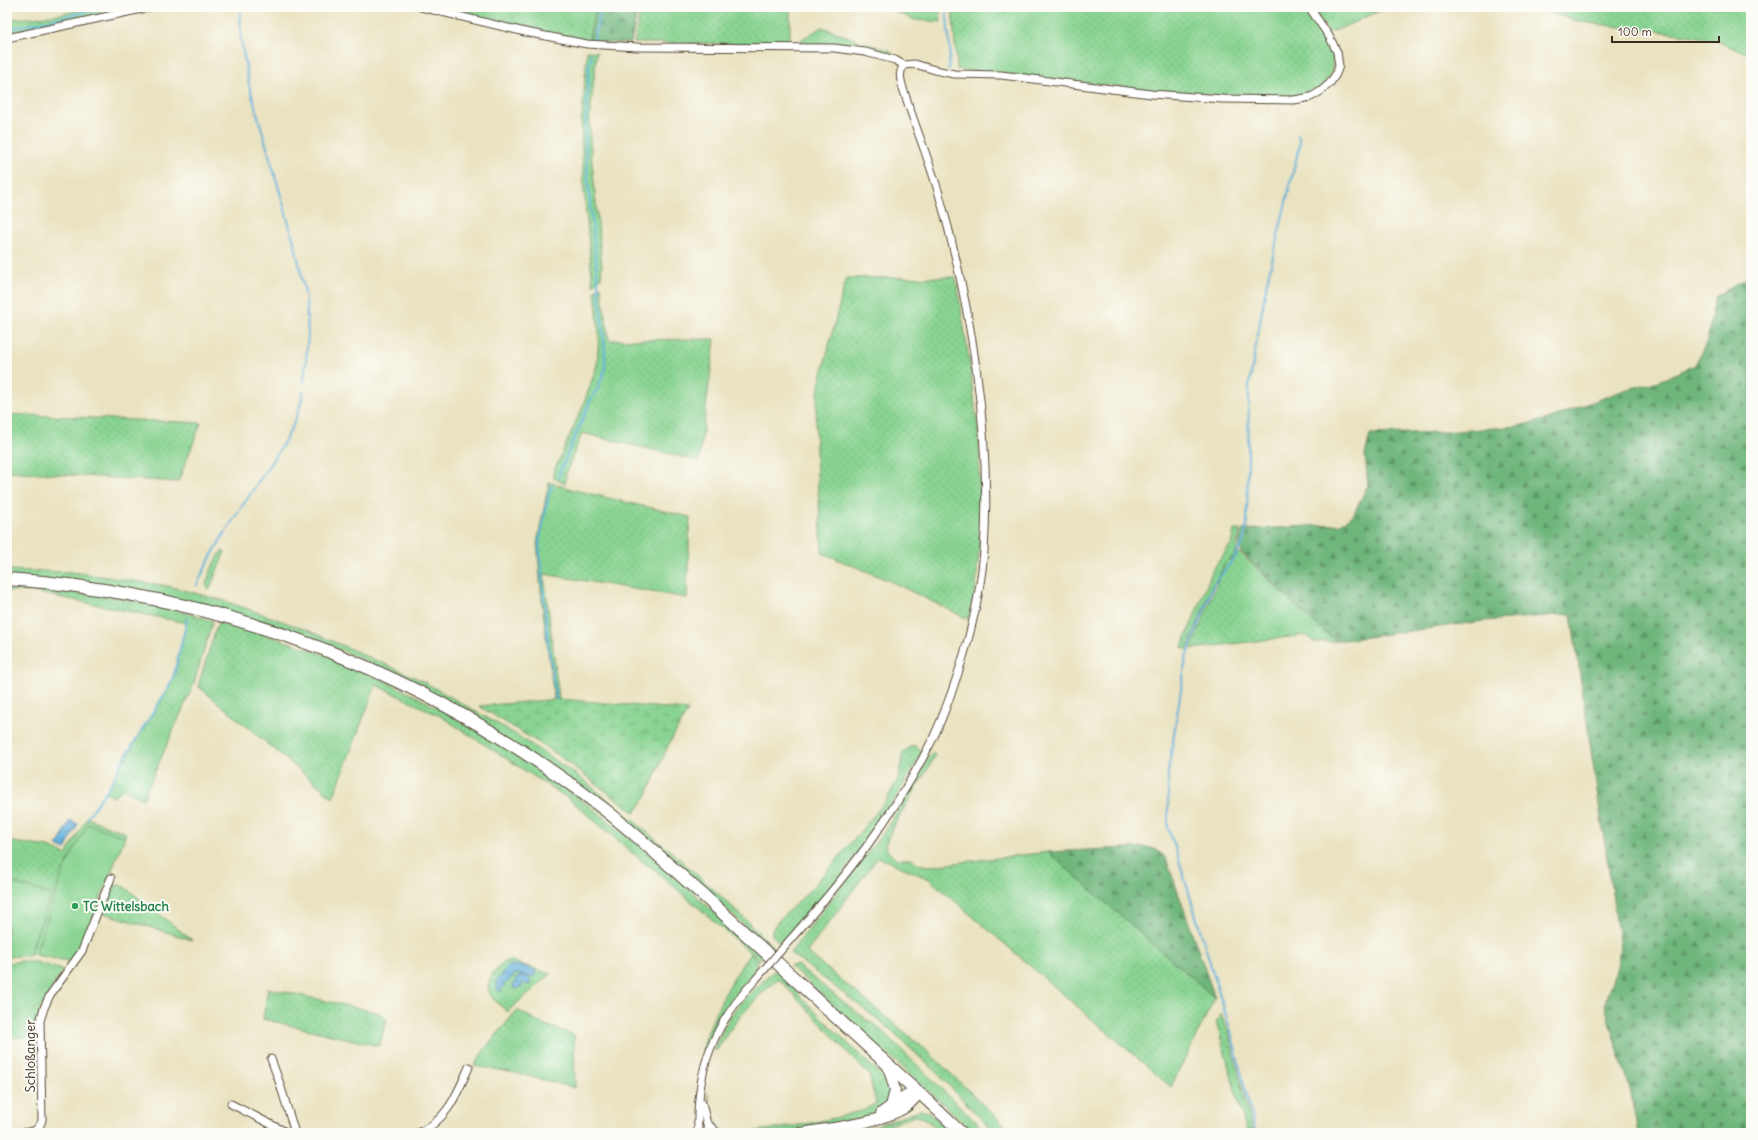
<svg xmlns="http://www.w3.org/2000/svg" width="1758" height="1140" viewBox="0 0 1758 1140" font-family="Delius,sans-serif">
<defs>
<pattern id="grass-dots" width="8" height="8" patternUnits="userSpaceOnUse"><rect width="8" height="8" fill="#89d492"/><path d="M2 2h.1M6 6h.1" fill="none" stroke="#77b67d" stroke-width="1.8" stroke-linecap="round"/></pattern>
<pattern id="forest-firs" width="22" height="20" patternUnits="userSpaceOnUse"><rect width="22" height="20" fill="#6eb67c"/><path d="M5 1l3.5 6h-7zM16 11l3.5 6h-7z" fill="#5c9465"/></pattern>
<pattern id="wetland-marsh" width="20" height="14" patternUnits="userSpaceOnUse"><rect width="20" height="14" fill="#89d492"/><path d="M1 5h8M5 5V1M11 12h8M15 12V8" fill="none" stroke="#77b67d"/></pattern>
<pattern id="water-waves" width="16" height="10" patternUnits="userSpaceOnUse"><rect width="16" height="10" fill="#60b0db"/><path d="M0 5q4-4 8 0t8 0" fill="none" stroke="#508fb1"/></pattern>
</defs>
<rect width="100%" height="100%" fill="#fdfcf7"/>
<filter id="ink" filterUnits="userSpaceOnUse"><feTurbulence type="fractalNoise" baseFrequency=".025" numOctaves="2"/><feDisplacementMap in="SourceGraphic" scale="8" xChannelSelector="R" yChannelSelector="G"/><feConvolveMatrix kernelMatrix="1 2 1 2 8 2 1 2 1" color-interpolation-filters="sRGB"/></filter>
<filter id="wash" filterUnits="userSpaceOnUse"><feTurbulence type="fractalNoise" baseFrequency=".012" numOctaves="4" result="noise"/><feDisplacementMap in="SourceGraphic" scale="16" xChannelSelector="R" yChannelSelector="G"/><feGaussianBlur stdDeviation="0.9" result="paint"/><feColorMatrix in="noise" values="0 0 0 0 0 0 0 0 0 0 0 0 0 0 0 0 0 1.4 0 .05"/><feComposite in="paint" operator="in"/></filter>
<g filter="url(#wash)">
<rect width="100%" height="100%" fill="#eae3c1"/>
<path fill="url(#grass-dots)" stroke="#627f58" d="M91,7H132L7,34V18C34,20 64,14 91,7Z
M430,7H596L588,43Z
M641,7H790V44L634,43Z
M884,7H940L941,22L915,20Z
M952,7H1301L1333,54L1332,71L1324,86L1306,95L1277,98L1234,97L1151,90L957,69Z
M1312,7H1388L1337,30L1328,32Z
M1533,7H1751V55L1711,39L1681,34L1596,24L1573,20Z
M822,27L864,43L891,51L893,56L837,45L794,44Z
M587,51L597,52L590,114V140L602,266L601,278L593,286L584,192L581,129Z
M956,277L970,366L979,438L980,490L979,550L976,589L968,619L890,581L822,553C820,499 811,438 819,385L846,278Z
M601,286L609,340L715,339L699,461L582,433L566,473L565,484L554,478L553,473L583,406L597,365L599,334L595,291Z
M7,414L201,423L178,482L7,471Z
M549,482L574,490L690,517L687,598L544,574L559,699H554L542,604L537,543Z
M1234,530H1240L1237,544L1238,547L1234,556L1228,561L1240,553L1322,630L1337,641L1314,642L1306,635L1191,649L1225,563L1219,576L1213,584L1187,650L1182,647L1213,569L1231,544Z
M222,551L225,552L209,590L206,584L214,563Z
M7,570L72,572L168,586L225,601L307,630L419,679L517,735L581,778L674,854L739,913L775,949H770L670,858L414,684L345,652L273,626L7,575Z
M7,586C76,590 147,600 213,621L193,686L143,799L123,789L113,797L105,792L167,690L174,674L186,623L29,591H7Z
M219,622C247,630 274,637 300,646C420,688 535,760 632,840C678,877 720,918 763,957L759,960L649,865L648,866L569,799L440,716L376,685L333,798L198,686L215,631Z
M913,745L918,747L922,751L920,756C888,814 850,869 805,917C798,926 790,938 780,943L772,935V930L778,921L805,895L834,863L885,802L898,779L903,752Z
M933,753L935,756C919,786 898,814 885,845L889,853L898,859H912L918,864L930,866L1048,852L1215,998L1171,1087L929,879L878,857L807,952L925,1049L1013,1133H995L938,1074L884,1024L790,953L883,833L905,800L928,758Z
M87,818L126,833L124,839L36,954L29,955L51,895L7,881V841L49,847L66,855Z
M122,885L192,940L100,912L110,890L114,886Z
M750,953L757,961L753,974L723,1013L705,1051L702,1050C712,1015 729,983 750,953Z
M508,960L551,974L507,1012C503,1007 499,1005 495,1001C479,984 494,970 508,960Z
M20,961L35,962L63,970L41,1007L37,1021L38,1037L7,1038V963Z
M797,965L864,1018L878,1027L987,1133H975L790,966Z
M775,970L786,978L802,998L834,1030L891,1085L892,1098L881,1111L868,1117L811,1128L775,1133H721L714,1127L707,1110L708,1094L710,1109L719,1128C722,1129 725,1131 728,1131C753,1135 858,1118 876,1103L869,1075L780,980L775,981C751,1003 734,1022 717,1050H713L729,1018L741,1002Z
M268,988L380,1013L387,1020L379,1046L263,1019Z
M517,1010L545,1025L574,1035L575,1088L516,1073L474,1066L484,1050Z
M1221,1014L1229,1033L1253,1133H1247L1216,1021Z
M921,1110L929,1112L952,1133H943L924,1118L915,1116L897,1122L874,1133H851L893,1120Z"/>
<path fill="url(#forest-firs)" stroke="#54704d" d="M596,7H638L631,43H588Z
M1751,276V1133H1638L1630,1089L1610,1025L1605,1004L1608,991L1617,967L1620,947L1571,614L1484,621L1337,641L1322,630L1242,553L1239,543L1242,530L1341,524L1353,515L1368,485L1365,455L1370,434L1445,432L1518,426L1548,419L1624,390L1659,381L1695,365L1707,341L1715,297Z
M1147,847L1157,850L1166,858L1215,998L1048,852Z"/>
<path fill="url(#wetland-marsh)" stroke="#627f58" d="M559,699L688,710L668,746L647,795L635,813L555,753L479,706Z"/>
<path fill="#89d492" stroke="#627f58" d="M88,824L125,837L84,940L73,962L35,955L63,871Z
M7,881L51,895L29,955L7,957Z"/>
<path fill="url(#water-waves)" stroke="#4e6d7c" d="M70,820L78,824L65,850L57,846Z
M509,965L524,966L536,971L535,976L529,977L516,974L505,984L500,992L497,989L496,981Z
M522,976L528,978L531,981L530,984L526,985L524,982L522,983L523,985L517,989L513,988V984L517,977Z"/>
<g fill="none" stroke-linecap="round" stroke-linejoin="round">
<path stroke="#60b0db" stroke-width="2" d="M240,7L241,39L249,85L295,245L306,297L308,336L304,382
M946,7L950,50L949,70
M7,28H14L108,7
M594,40L601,7
M558,476L592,397L599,386L605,369V351L589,193L585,135L589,67L591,54
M552,486L548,497L539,544L548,643L556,699
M197,585C212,551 232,521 253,490C272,460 298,429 303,392
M87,818L112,782L120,765L167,690L174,675L187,619
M1256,1133L1231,1032L1176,850L1168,828V772L1186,658L1214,584L1235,557L1243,542L1247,526L1249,386L1267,282L1300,143L1298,134"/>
</g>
</g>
<g filter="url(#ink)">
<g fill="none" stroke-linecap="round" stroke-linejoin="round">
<g stroke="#554636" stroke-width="9">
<path id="minor" d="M421,7L525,32L587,44L637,47L834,48L865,52L895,60L904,65L915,64L935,70L954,74L1001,75L1151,94L1223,99L1294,100L1311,97L1321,91L1330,83L1336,74L1339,66L1337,52L1329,36L1309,7
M7,38L151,7
M789,941C843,880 892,819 929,746C939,728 945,710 952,691C968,646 980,599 984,551C992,436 971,305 939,194C928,157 913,121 902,85C900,77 899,72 904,65
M271,1059L279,1081L295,1133
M702,1103L709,1133
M231,1104L288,1133
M707,1123L717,1133
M13,1133C26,1132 38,1135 42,1120L40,1021L44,1008L50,995L82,951L111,878
M418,1133C447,1121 457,1094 469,1067
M698,1133C696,1069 713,1025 756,979"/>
</g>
<g stroke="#554636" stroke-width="12">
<path id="secondary" d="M888,1066L895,1090L891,1106
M881,1113L904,1096L916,1090
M800,1133C829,1128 882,1123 906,1107C911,1103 915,1098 919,1094"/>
</g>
<g stroke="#554636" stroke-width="13">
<path id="primary" d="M916,1090L962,1133"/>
</g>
<g stroke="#554636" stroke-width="14">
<path id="trunk" d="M7,579C228,594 429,674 604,809C636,834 664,861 694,887C769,954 841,1023 916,1090"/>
</g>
<use href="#minor" stroke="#fff" stroke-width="7"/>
<use href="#secondary" stroke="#fff" stroke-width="10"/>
<use href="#primary" stroke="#fff" stroke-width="11"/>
<use href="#trunk" stroke="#fff" stroke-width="12"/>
<g stroke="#554636" stroke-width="9" stroke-linecap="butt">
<path id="minor-bridge" d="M756,979L789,941"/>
</g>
<use href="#minor-bridge" stroke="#fff" stroke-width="7"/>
</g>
</g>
<circle fill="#2e9e5b" stroke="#fdfcf7" stroke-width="1.5" cx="75" cy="906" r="4"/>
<g text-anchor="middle" stroke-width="4" stroke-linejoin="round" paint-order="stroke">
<g font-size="13" font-weight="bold" fill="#27864d" stroke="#fdfcf7" text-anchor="start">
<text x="83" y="911">TC Wittelsbach</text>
</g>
<g font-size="13" fill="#3b2a1e" stroke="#fdfcf7">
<text transform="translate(30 1056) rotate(-90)" y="5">Schloßanger</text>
</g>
</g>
<rect width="1758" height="1140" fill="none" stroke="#fdfcf7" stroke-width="24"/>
<path d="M1612 36v6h107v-6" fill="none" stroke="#3b2a1e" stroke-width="2"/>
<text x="1618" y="36" font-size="12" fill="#3b2a1e" stroke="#fdfcf7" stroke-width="3" paint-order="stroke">100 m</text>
</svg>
